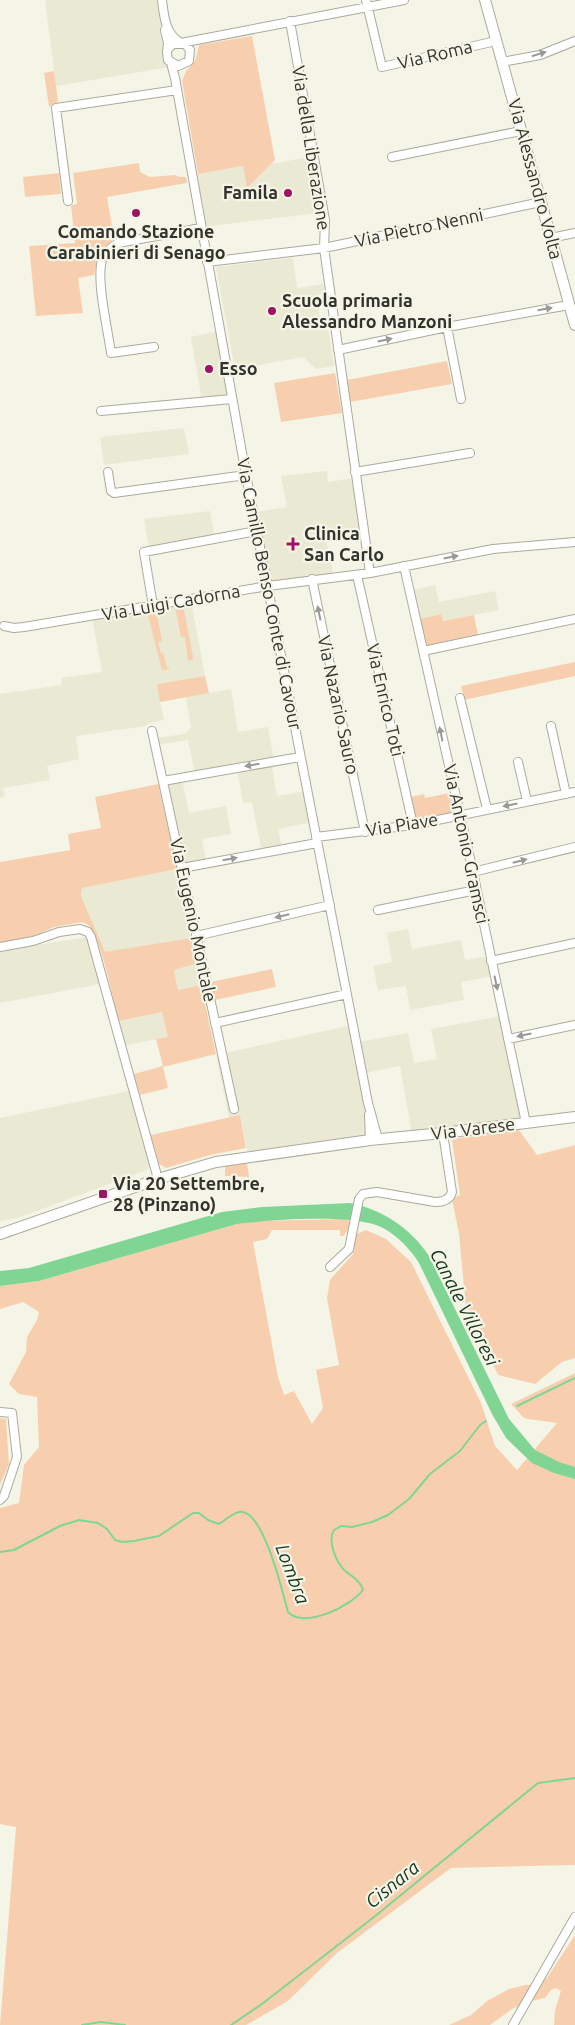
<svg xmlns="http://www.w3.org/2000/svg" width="575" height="2025" viewBox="0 0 575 2025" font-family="Ubuntu,sans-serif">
<rect width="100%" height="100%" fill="#f5f5e7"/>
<path fill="#eae9d4" d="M45,0H160L169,67L56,86Z
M310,157L319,213L202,227L193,175L243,166L247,187L271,164Z
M293,258L297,288L323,284L324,290L317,297L321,326L329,332L334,366L316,369L303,357L235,369L216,267Z
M218,331L231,398L202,401L191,337Z
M184,428L189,454L104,465L100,437Z
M327,471L328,482L354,478L362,535L326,540L334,577L269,585L256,512L287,507L281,476Z
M210,511L215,539L150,553L144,519Z
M435,585L439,602L495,591L499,610L443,621L440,614L416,620L409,591Z
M191,601L205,676L157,684L164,720L149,723L146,726L76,736L79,759L47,766L50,780L3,788L5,796L0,798V694L62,685L61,678L102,672L92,617Z
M231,689L238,732L268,727L274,761L271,762L277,796L307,791L313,822L278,829L282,848L262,852L252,802L243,803L237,768L195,774L188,740L150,746L149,739L184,734L191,728L186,697Z
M182,779L189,813L226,806L231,834L202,839L206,862L177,868L158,784Z
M177,869L191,938L105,953L81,896L82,888Z
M408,929L412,949L461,940L465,960L489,956L493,976L461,982L464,1000L410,1010L406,986L378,990L373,966L392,962L387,933Z
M87,937L100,984L0,1003V951Z
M197,963L201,985L178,990L174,969Z
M162,1012L168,1037L126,1045L119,1021Z
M502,1016L524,1121L412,1133L400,1066L365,1073L359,1042L408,1033L414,1063L437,1059L431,1029Z
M352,1025L370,1138L248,1155L240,1115L229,1118L216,1055Z
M129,1091L150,1164L147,1170L18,1218L0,1221V1118Z"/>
<path fill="#f8cfae" d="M252,36L275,160L247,188L243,166L198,174L182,81L186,71L195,61L199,45Z
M54,71L58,101L49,107L44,73Z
M139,163L140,172L150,177L175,175L179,177H186L187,183L107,197L114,238L99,254L94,275L78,278L83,313L36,316L29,246L75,243L71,205L77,204L73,173Z
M59,173L61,194L25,197L23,177Z
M447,361L452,384L350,402L347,380Z
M335,373L342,413L281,422L274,383Z
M183,605L193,657L192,660L188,661L185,637H181L175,607Z
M156,610L162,641L158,642L161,653H163L167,667L170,669L162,670L147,612Z
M441,614L443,621L474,615L478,635L432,646L427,645L420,619Z
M575,662V676L464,700L461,686Z
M205,676L209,693L160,702L157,684Z
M406,780H407L411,797L424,794L425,798L449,793L453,810L451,813L417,820L414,818Z
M158,784L177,869L82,888L81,896L105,952L191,938L197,963L174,970L178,990L201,985L216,1054L163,1067L168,1088L140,1095L134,1074L163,1066L156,1039L168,1037L162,1012L119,1021C112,996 104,950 91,929C89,925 86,923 82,922L54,927L26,939L0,943V862L70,850L68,834L101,828L95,797Z
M272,969L276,987L215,1000L211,982Z
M240,1115L246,1148L210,1155L166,1168L159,1164L151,1135Z
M519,1130L537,1155L575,1145V1358L562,1362L535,1384L498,1375L466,1308L459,1234L452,1199L460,1195L452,1139Z
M247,1162L249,1177L225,1176V1165Z
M343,1219L350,1221V1228L343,1236H340V1230H272L267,1239L253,1242L278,1377L284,1395L294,1391L312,1424L323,1408L316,1370L339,1365L327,1298L330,1280L353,1254L355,1235L366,1230L386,1239L411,1262L481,1403L495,1446L517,1470L557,1423L528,1419L524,1418L511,1404L575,1373V1865L451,1868L337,1953L288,2001L246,2025H0L16,1827L0,1824V1508L19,1503L24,1465L39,1447L37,1397L19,1394L9,1384L26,1352L27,1337L37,1320L39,1312L23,1302L0,1309V1286L39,1281L237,1224L258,1221Z
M0,1418L6,1419L9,1464L0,1485Z
M575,1935V2025H554L555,2010L561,1991L556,1988L551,1990L545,1998L531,2001L512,2009L490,2025H449L471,2015L487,2001L509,1989L525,1985H533L547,1978Z"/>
<path fill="#81d594" d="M350,1203C381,1209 411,1228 429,1256L509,1419L535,1450L559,1462L575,1467V1479L554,1473L532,1463L506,1438L492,1414L419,1263C410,1249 398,1236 383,1228C354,1213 270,1220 237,1224L39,1281L0,1286V1271L29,1268L222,1212L262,1207Z"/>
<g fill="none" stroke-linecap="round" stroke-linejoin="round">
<path stroke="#81d594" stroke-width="2" d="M517,1406L575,1378
M0,1552L14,1550L60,1526L79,1520L98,1523L107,1529L115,1540L122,1542L134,1541L159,1536L193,1513H199L208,1520L219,1524C224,1521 233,1513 239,1512C263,1507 283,1594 288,1612C305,1629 351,1606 363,1590C361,1581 351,1576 344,1570C336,1561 327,1541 334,1530L341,1526L352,1527L372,1522L388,1515L409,1499L430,1474L460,1451L480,1425L486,1421
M82,2025L101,2022L125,2025
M231,2025L262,2004L374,1917L538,1783L575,1778"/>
<g stroke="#aaaa9d" stroke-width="10">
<path id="minor" d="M162,0C164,16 165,34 181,43L404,0
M366,0L382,67L496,41
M290,21L325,220L324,248L370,573
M165,30L168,43L167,53L168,60L178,66L189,61L190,50L185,44H173L168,49
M502,62L540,55L575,41
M171,63L175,78L246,475L368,1103L378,1139
M392,157L521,131
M68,201L56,108L177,90
M551,238L575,233
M207,262L324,248L541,202
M447,327L461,399
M154,347L111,353C108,330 96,281 102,260C105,253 111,247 118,243L201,228
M338,350L447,327L569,305
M101,411L232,399
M108,472L111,491L114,493L246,475
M355,472L470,453
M404,566L473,872L526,1123
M357,575L413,825
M312,579L365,832
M153,606L144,552L257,531
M4,626L14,628L24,627L268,586L370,573L493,549L575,542
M423,651L575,619
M460,698L487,809
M551,726L566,794
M152,731L234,1109
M518,762L527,801
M163,781L300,757
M316,837L413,825L575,792
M182,868L317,843
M473,872L575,847
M378,910L476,890
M196,936L330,905
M0,947L33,941L59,932L80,929L88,932L91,937L158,1179
M491,961L575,943
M215,1023L347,994
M508,1039L575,1025
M369,1115L370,1140
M330,1267L349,1249L359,1199L363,1194L377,1192L435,1202C443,1202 450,1200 452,1192L443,1133
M0,1412L12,1413L17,1457L4,1496L0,1500
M513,2025L575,1917"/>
</g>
<g stroke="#aaaa9d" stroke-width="12">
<path id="tertiary" d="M485,0L575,325
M0,1234L158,1179L216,1162L370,1140L443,1133L575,1117"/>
</g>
<use href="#minor" stroke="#fff" stroke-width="8"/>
<use href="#tertiary" stroke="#fff" stroke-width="10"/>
</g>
<defs><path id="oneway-solid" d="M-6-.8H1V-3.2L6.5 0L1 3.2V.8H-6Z" transform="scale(1.25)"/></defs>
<g fill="#999996">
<use href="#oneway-solid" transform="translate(539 54) rotate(-17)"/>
<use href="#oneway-solid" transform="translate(545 309) rotate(-10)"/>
<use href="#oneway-solid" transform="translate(385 340) rotate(-12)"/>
<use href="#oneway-solid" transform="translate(451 557) rotate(-11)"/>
<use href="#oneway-solid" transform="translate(319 613) rotate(-102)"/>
<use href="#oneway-solid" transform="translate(441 734) rotate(-102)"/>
<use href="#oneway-solid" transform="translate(252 765) rotate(170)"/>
<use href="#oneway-solid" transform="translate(510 805) rotate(169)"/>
<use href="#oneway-solid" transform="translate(230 859) rotate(-10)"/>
<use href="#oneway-solid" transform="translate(520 861) rotate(-14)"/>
<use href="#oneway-solid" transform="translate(282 916) rotate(167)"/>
<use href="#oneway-solid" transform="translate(496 983) rotate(78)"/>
<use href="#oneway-solid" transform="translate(524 1035) rotate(168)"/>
</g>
<g fill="#9e1462" stroke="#f5f5e7" stroke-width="2">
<circle cx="288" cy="193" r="5"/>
<circle cx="136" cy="213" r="5"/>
<circle cx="272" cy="311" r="5"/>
<circle cx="209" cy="369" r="5"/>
<path d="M290.5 536.5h5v5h5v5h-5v5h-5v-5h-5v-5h5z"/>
<rect x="98" y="1189" width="10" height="10" rx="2.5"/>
</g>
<g text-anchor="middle" stroke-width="4.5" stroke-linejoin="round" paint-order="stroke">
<g font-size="18" fill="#33332e" stroke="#f5f5e7">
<text transform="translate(435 55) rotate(-13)" y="6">Via Roma</text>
<text transform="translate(311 148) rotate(81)" y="6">Via della Liberazione</text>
<text transform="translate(535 179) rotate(75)" y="6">Via Alessandro Volta</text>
<text transform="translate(419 228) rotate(-12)" y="6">Via Pietro Nenni</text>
<text transform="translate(269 594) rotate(79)" y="6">Via Camillo Benso Conte di Cavour</text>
<text transform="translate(171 603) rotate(-10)" y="6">Via Luigi Cadorna</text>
<text transform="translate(385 700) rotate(77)" y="6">Via Enrico Toti</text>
<text transform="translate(338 705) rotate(78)" y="6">Via Nazario Sauro</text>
<text transform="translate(402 825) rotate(-9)" y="6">Via Piave</text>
<text transform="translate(466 844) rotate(78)" y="6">Via Antonio Gramsci</text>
<text transform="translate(193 920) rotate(78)" y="6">Via Eugenio Montale</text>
<text transform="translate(473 1129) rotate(-7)" y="6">Via Varese</text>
</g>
<g font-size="18" font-weight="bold" fill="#33332e" stroke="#f5f5e7" text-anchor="start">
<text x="278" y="199" text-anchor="end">Famila</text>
<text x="136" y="238" text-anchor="middle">Comando Stazione<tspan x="136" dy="21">Carabinieri di Senago</tspan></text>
<text x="282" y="307">Scuola primaria<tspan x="282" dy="21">Alessandro Manzoni</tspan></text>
<text x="219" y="375">Esso</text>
<text x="304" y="540">Clinica<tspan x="304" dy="21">San Carlo</tspan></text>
<text x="113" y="1190">Via 20 Settembre,<tspan x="113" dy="21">28 (Pinzano)</tspan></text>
</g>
<g font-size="19" font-style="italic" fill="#10331a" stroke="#f5f5e7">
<text transform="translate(465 1307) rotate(63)" y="7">Canale Villoresi</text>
<text transform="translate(293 1574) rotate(69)" y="7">Lombra</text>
<text transform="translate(392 1884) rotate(-39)" y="7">Cisnara</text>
</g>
</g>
</svg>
